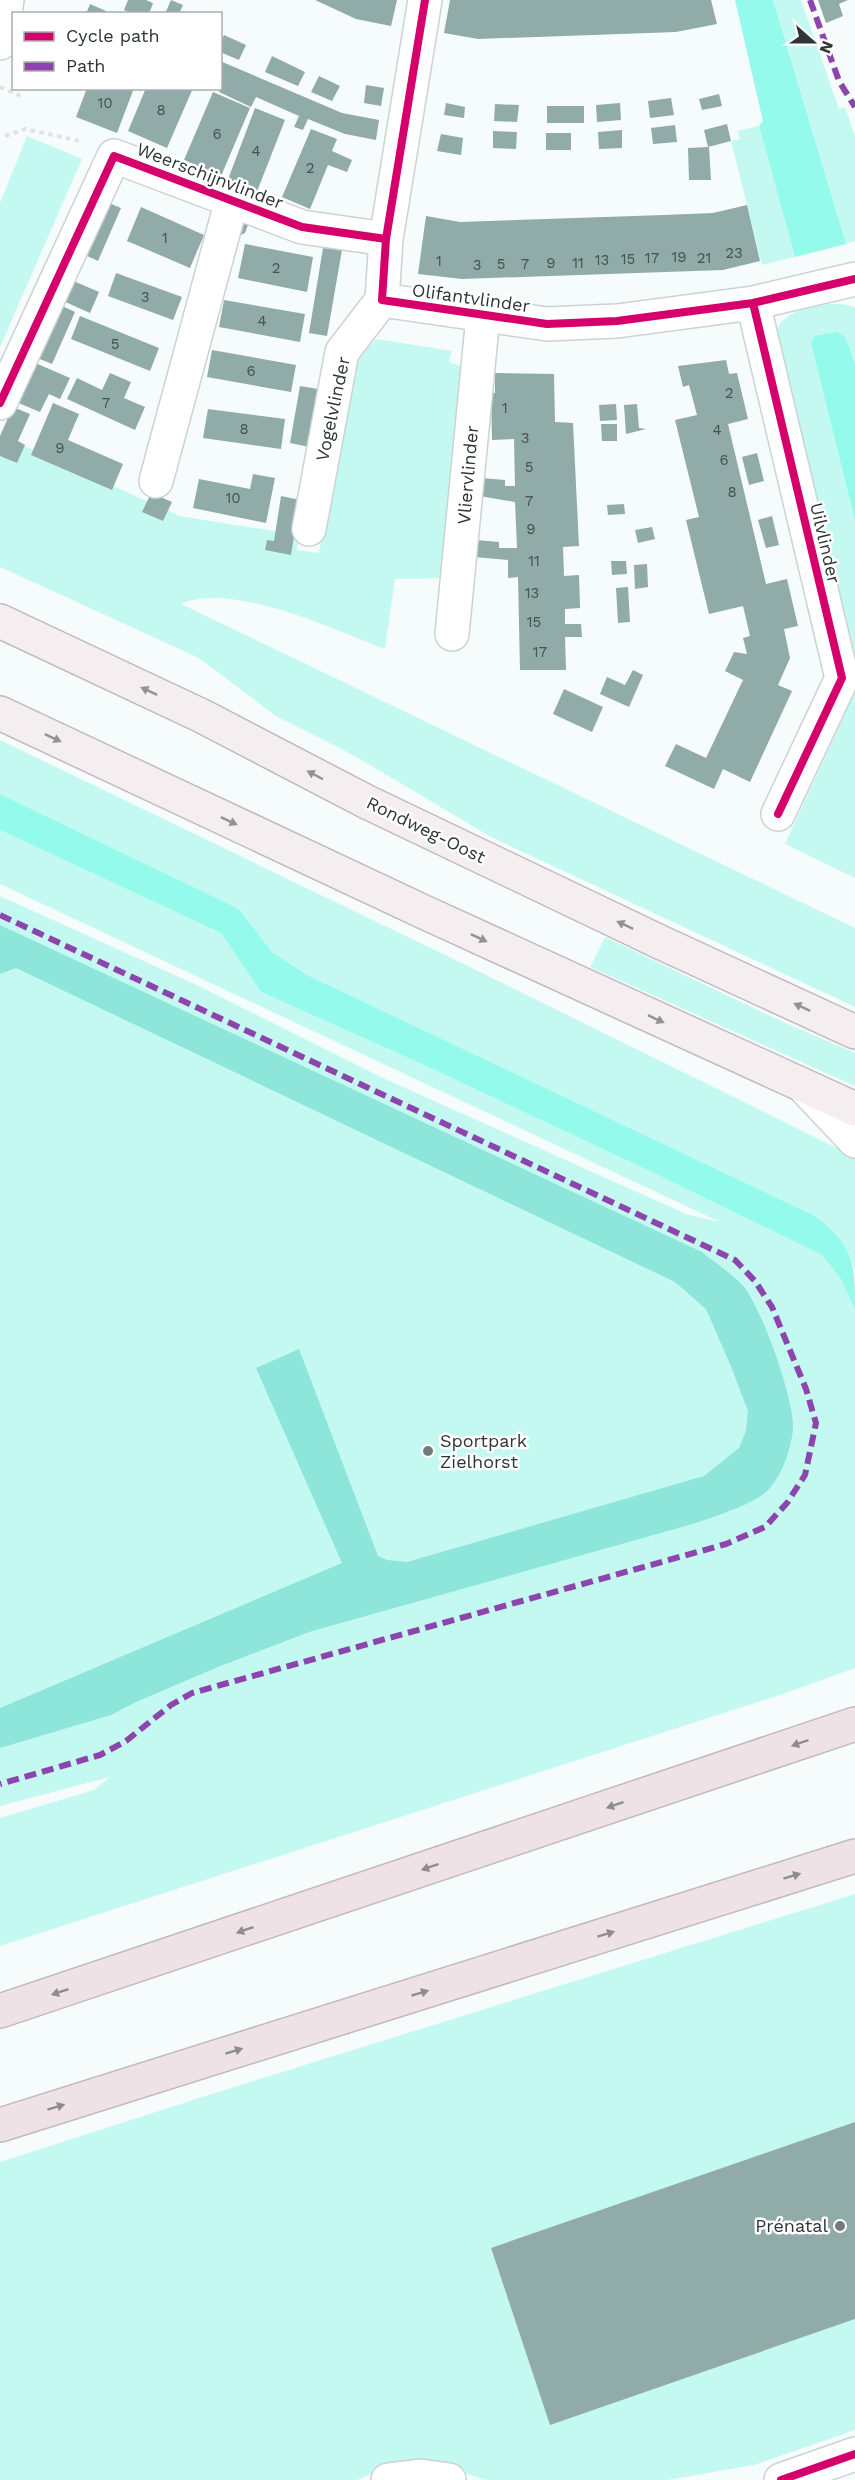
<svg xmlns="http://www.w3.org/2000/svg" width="855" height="2480" viewBox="0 0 855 2480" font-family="'Work Sans',sans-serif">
<rect width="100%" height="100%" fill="#f5fcfb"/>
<path fill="#c4f9f1" d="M773,0H801L839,109L845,107L855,137V241L846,244Z
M759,126L795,257L762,265L731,141L740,139L737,131Z
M27,136L82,159L0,347V203Z
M827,304H841L855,307V364L846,338L811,343L855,521V676L775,334C784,310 804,309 827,304Z
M377,339L452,351L449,362L465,367L447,578L395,579L385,649C335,630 232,581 181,604L855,928V1007L491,837L353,755L276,716L199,658L0,567V435L180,516L299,535L297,550L319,553L352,359Z
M855,692V878L785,844Z
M0,740L468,966L851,1155L855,1159V1271L846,1248L815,1216L307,975L272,952L239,909L0,794Z
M0,830L221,933L261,992L424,1065L656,1174L822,1255L841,1279L855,1310V1668L786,1693L0,1946V1818L94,1790L110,1777L0,1806V896L199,986L383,1078L686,1214L720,1222L0,884Z
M605,937L781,1021L855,1053V1086L590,967Z
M855,1894V2122L491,2249L550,2424L855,2319V2430L754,2465L667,2480H487L443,2467L375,2472L357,2480H0V2162L218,2092Z"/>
<path fill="#8ee5d9" d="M0,925L702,1252C715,1263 733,1274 744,1287C762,1309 795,1401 793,1429C791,1449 783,1473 770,1488C758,1503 715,1516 696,1523L309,1632L218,1667L136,1702L111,1715L0,1748V1708L342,1563L256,1368L299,1349L378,1556L387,1560L407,1562L704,1476L739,1448L746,1431L748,1411L730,1364L706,1309L675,1282L16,968L0,974Z"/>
<path fill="#94faeb" d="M735,0H773L846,244L795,257L759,126L763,121Z
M838,332L846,338L855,364V521L811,343L815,336Z
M0,794L239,909L272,952L307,975L815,1216C854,1246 855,1263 855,1310L841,1279L822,1255L656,1174L424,1065L261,992L221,933L0,830Z"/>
<path fill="#90aba8" d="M128,0H146L153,3L149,14H133L124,10Z
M171,0L183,5L179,14H165Z
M315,0H397L391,26L356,19Z
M450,0H711L717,24L676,32L478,39L444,33Z
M818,0H848L839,4L843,16L826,23Z
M90,4L106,11L104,14H86Z
M224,35L246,45L239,60L220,52V44Z
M272,56L305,72L298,86L265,72Z
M220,61L342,113L379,120L376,140L345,134L308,119L303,130L294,127L299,116L256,97L251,107L219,92L223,82L220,80Z
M319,76L340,86L332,101L311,92Z
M366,85L384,88L381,106L364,103Z
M87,88H134L117,133L76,117Z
M146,88H193L167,148L128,131Z
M213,92L250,108L221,176L184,160Z
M719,94L722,106L702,110L699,99Z
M671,98L674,115L650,118L648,101Z
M446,103L465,107L464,118L444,115Z
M620,103L621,120L597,122L596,105Z
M495,104L519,105L517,122L494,121Z
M547,106H584V123H547Z
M255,108L285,120L256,194L227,182Z
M727,124L731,141L708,147L704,130Z
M675,125L677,142L653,144L651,128Z
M311,129L337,139L332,151L352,160L347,172L328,165L310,209L282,197Z
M622,130V148L599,149L598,132Z
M493,131L517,132L516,149L493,148Z
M546,133H571V150H546Z
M441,134L463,138L461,155L437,151Z
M709,147L711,180H689L688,148Z
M104,201L121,208L98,261L81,253Z
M747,205L760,261L723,270L462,279L418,274L426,216L460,222L664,215L713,213Z
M141,207L204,235L190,268L127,241Z
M234,220L248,225L245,233L236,237Z
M245,244L313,257L307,292L238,278Z
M323,248L342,250L327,336L309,333Z
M116,273L182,297L173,320L108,296Z
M69,279L99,292L90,313L61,300Z
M224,300L305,314L300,342L219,327Z
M58,304L75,312L52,364L35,357Z
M80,316L159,348L150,371L71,339Z
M212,350L296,365L291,392L207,377Z
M726,360L729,374L737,373L748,419L728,424L766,584L787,579L798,626L784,629L790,658L778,685L792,691L750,782L723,769L714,789L665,766L676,744L706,758L743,680L725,671L734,652L747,654L743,638L750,636L743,606L709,614L686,520L699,517L675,420L697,415L689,385L683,387L678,366Z
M33,362L70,378L60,399L49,394L40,412L16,402Z
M110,373L131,382L124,398L145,407L135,430L67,399L77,378L102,390Z
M495,373L554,374L555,422L573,423L579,546L563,547L564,576L579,575L580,608L565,609V624H581L582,637H565L566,670H520L518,577L508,578V560L474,557L476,540L499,542V548H517L515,502L480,496L481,478L505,480V486H515L514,439L492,440L491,393H495Z
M300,386L318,389L309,447L290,443Z
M53,403L79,414L68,440L123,464L112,490L31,455Z
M616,404L617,420L600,421L599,405Z
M637,404L639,428L646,429L626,434L624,405Z
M13,407L30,414L18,441L25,445L17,463L0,456V436Z
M208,409L285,419L281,449L203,438Z
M601,424H617V441H602Z
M757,453L764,481L749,485L742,457Z
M253,474L275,478L266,523L193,508L199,479L250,489Z
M151,493L172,502L163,521L142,512Z
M281,496L300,500L291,555L265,550L267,540L274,541Z
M624,504L625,514L608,515L607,505Z
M772,516L779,545L766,548L758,520Z
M652,527L655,539L638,543L635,530Z
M611,561H626L627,574L612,575Z
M647,564L648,587L635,589L634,565Z
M628,587L630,622L618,623L616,588Z
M633,670L643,675L629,707L600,694L607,677L625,685Z
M564,689L603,707L592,732L553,714Z
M855,2122V2319L550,2425L491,2248Z"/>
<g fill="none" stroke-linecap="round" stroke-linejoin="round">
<g stroke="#ccd3d2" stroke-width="36">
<path id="minor" d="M425,0L386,239L382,300L547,324L617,321L753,303L855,279
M0,43L7,0
M753,303L842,678L778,814
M0,403L114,156L302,227L386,239
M156,481L232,200
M309,529L342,352L382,300
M452,634L483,316
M805,1088L855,1141
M388,2480L420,2476L449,2480
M781,2480L855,2454"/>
</g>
<g stroke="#c3b9bc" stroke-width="36">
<path id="major" d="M0,621L202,716L367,802L662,943L855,1032
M0,713L426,913L855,1109"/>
</g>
<g stroke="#c3b9bc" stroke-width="36">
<path id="highway" d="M0,2011L855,1724
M0,2125L855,1856"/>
</g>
<path stroke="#e1e3e3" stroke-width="4" stroke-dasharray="4.5 4.5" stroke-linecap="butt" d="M0,87L21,96
M5,136L25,129L80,141"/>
<use href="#minor" stroke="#fefffe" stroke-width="33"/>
<use href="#major" stroke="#f5eef0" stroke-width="33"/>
<use href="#highway" stroke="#eee2e6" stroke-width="33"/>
<path stroke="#8e44ad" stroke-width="6" stroke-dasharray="12 6" stroke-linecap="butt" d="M810,0L839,81L855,107
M0,915L735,1260L755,1281L772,1307L806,1389L816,1423L805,1475L787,1503L765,1527L726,1544L192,1693L171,1705L126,1741L100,1755L0,1784"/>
<g stroke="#fff" stroke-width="11">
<path id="cycleway" d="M425,0L386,239L382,300L547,324L617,321L753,303L855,279
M753,303L842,678L778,814
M0,403L114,156L302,227L386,239
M781,2480L855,2454"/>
</g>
<use href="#cycleway" stroke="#d6006c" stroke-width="8"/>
</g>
<defs><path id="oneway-solid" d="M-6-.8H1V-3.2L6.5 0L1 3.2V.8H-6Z" transform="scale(1.5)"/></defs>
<g fill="#919292">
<use href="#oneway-solid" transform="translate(149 691) rotate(-155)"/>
<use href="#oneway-solid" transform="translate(53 738) rotate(25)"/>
<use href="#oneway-solid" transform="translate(315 775) rotate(-152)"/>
<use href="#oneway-solid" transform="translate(229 821) rotate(25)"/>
<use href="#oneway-solid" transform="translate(625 925) rotate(-155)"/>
<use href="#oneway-solid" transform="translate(479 938) rotate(25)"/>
<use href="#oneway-solid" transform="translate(802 1007) rotate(-155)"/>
<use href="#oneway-solid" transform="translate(656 1019) rotate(25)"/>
</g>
<g fill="#8e8c8d">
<use href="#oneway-solid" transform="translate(800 1743) rotate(161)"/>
<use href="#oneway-solid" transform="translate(615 1805) rotate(161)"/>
<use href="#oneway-solid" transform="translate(430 1867) rotate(161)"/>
<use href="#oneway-solid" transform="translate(792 1876) rotate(-17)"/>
<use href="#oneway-solid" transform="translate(245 1930) rotate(161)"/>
<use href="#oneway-solid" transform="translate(606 1934) rotate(-17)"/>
<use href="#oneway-solid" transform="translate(60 1992) rotate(162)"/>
<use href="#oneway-solid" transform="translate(420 1993) rotate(-17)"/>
<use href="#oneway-solid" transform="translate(234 2051) rotate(-17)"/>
<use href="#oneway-solid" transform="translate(56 2107) rotate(-17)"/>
</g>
<g fill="#737b7a" stroke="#fff" stroke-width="2">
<circle cx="428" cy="1451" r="6"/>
<circle cx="840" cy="2226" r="6"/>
</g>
<g text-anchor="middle" stroke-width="5" stroke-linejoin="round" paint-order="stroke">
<g font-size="15" fill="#465351">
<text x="105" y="108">10</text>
<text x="161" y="115">8</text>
<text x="217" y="139">6</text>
<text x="256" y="156">4</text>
<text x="310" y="173">2</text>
<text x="165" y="243">1</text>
<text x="734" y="258">23</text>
<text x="679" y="262">19</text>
<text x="652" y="263">17</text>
<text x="704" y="263">21</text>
<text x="628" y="264">15</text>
<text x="602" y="265">13</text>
<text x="439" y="266">1</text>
<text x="551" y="268">9</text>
<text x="578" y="268">11</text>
<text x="501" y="269">5</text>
<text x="525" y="269">7</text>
<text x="477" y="270">3</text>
<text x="276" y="273">2</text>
<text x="145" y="302">3</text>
<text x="262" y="326">4</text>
<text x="115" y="349">5</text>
<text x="251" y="376">6</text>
<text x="729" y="398">2</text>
<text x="106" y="408">7</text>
<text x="505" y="413">1</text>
<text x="244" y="434">8</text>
<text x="717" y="435">4</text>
<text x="525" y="443">3</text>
<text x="60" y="453">9</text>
<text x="724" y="465">6</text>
<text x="529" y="472">5</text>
<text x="732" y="497">8</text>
<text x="233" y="503">10</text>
<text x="529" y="506">7</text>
<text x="531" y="534">9</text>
<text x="534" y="566">11</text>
<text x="532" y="598">13</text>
<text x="534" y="627">15</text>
<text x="540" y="657">17</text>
</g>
<g font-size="18" fill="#2d3634" stroke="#fff">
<text transform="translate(210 176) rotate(21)" y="6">Weerschijnvlinder</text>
<text transform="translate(471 298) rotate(8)" y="6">Olifantvlinder</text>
<text transform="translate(333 409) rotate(-78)" y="6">Vogelvlinder</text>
<text transform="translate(468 475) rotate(-85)" y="6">Vliervlinder</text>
<text transform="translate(825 543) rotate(77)" y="6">Uilvlinder</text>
<text transform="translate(426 830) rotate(26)" y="6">Rondweg-Oost</text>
</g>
<g font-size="18" fill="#2d3634" stroke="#fff" text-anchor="start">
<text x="440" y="1447">Sportpark<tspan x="440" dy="21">Zielhorst</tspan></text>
<text x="828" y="2232" text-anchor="end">Prénatal</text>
</g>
</g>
<rect x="12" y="12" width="210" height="78" fill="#ffffff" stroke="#abafae" stroke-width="1.5"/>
<rect x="24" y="32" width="30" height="9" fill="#d6006c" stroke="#abafae" stroke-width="1.5"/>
<text x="66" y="42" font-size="18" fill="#2d3634">Cycle path</text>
<rect x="24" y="62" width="30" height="9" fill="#8e44ad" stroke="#abafae" stroke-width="1.5"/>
<text x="66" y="72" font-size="18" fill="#2d3634">Path</text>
<g transform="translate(813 42) rotate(111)" stroke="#ffffff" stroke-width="4.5" paint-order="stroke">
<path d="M0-4.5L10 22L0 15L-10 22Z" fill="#2d3634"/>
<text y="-9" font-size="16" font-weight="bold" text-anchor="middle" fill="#2d3634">N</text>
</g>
</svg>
